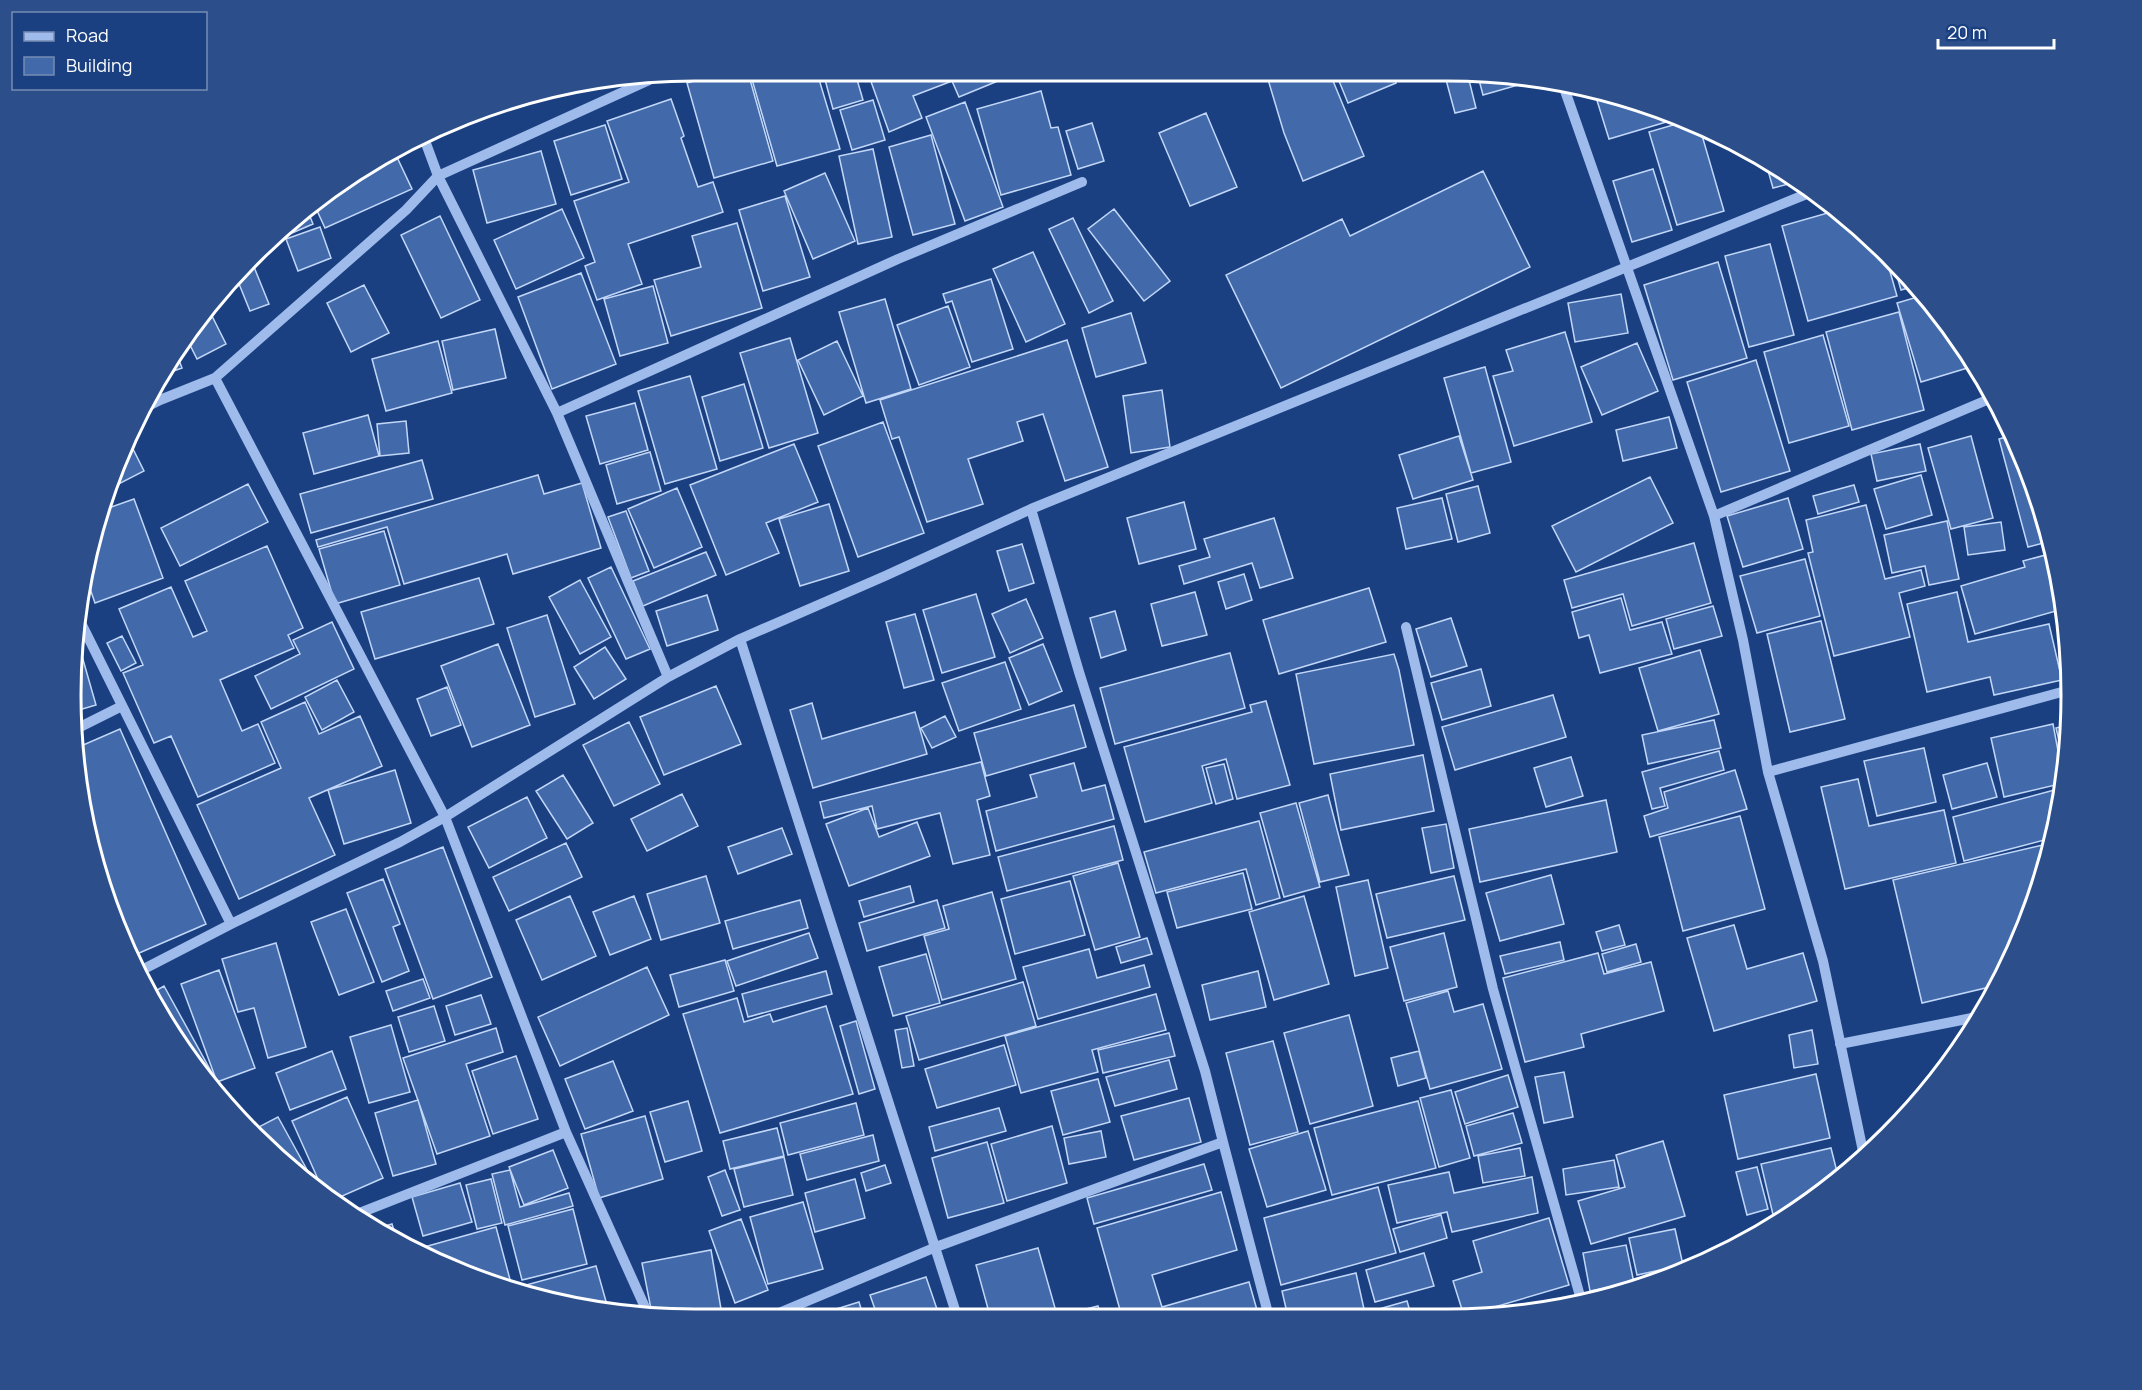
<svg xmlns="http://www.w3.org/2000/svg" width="2142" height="1390" viewBox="0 0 2142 1390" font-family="Manrope,sans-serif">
<rect width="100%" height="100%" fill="#1a4081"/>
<path fill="#426aab" stroke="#c2d7f8" stroke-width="1.5" d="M613,76H636L587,91L584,83Z
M710,76H749L773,161L714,178L687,83Z
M751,76H818L840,149L777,166Z
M824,76H856L863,100L833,109Z
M869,76H1010L959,97L952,81L913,96L922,118L889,132Z
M1267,76H1331L1364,156L1303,181L1284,133Z
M1337,76H1393L1396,83L1348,103Z
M1445,76H1468L1476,108L1455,113Z
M1478,76H1529L1539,79L1483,95Z
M576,85L529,101L527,96Z
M1041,91L1051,128L1058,127L1071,175L1001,195L977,109Z
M1595,94L1683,117L1609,139Z
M671,99L684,136L681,138L698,187L713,182L723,212L628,244L642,284L597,300L585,266L595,262L574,201L629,182L607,121Z
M873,100L885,140L852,150L840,110Z
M507,101L509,106L440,132L439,131L495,104Z
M965,102L1003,207L965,221L926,117Z
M1206,113L1237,187L1190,206L1159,133Z
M1690,120L1699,125L1724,211L1677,225L1649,132Z
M1092,123L1104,161L1078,169L1066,131Z
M605,125L622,179L571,195L554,141Z
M931,135L955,224L913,235L889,147Z
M873,149L892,237L858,244L839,156Z
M541,151L556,204L487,223L473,170Z
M395,153L412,189L325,228L314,204L348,176Z
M1765,160L1794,176L1800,181L1773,188Z
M1653,169L1672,230L1632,242L1613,181Z
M1483,171L1530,267L1281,388L1226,275L1342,219L1350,236Z
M825,173L855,241L813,259L784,191Z
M785,196L810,277L763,291L739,210Z
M307,209L313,224L278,239L276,235Z
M562,209L584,258L516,289L494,240Z
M1114,209L1170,281L1144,301L1088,229Z
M1838,210L1858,225L1885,254L1897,296L1808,321L1782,226Z
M440,216L480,300L441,318L401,235Z
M1073,218L1113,301L1089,313L1049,229Z
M737,223L762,308L671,336L654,280L701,267L692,236Z
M320,227L331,258L298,271L286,239Z
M1770,244L1794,335L1749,347L1725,256Z
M1033,252L1065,324L1026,342L993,269Z
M250,257L269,304L250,311L235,274Z
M1718,262L1747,358L1673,380L1644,285Z
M1893,262L1915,286L1901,290Z
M581,273L616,364L552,389L518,297Z
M991,279L1013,349L972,362L952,301L946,303L943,294Z
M364,285L389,333L351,352L327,303Z
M653,286L668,343L620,356L604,299Z
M1621,294L1628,333L1575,342L1568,303Z
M1924,295L1942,315L1974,366L1921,382L1897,303Z
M885,299L911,389L866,403L839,312Z
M207,306L226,344L197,359L186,337Z
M948,306L970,367L919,385L897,325Z
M1899,312L1924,410L1852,430L1826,332Z
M1131,313L1146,363L1096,377L1082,328Z
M495,329L506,378L453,390L442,341Z
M1565,332L1592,422L1514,446L1493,376L1513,371L1506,350Z
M1823,335L1849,426L1789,443L1764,352Z
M790,338L818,433L769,448L740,353Z
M1067,340L1108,467L1065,481L1043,414L1017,422L1023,441L968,459L983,504L927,522L899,437L892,439L880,400Z
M438,341L452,393L386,411L372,359Z
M837,341L863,396L824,415L798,360Z
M1637,343L1658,391L1602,415L1581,367Z
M176,352L182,368L162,375Z
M1756,360L1790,471L1721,492L1687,382Z
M1485,367L1511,462L1471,473L1444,378Z
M690,376L717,469L665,484L638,391Z
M744,384L763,448L720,461L702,397Z
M1162,390L1170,447L1131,453L1123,396Z
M635,403L648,450L600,464L586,416Z
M368,415L379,456L314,474L303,433Z
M1669,417L1677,448L1623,461L1616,430Z
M406,421L409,453L380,456L377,424Z
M883,422L924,533L858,557L818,446Z
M2013,435L2051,541L2028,547L1999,439Z
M1459,436L1473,480L1413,499L1399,455Z
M1971,436L1993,518L1951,529L1928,448Z
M129,441L144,471L105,491L125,443Z
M794,444L818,502L766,523L779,553L726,575L690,485Z
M1920,444L1926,471L1877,481L1871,454Z
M650,452L661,491L617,504L606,465Z
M422,460L433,499L311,533L300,494Z
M538,475L544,494L582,483L601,548L513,574L507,554L404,584L387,527L318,547L316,540Z
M1921,475L1932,515L1886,529L1874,489Z
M1650,477L1673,523L1576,572L1552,526Z
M248,484L268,522L180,566L161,528Z
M1854,485L1859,502L1818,514L1813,496Z
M1478,486L1490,533L1458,542L1446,494Z
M677,488L702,547L654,568L628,509Z
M1442,498L1452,539L1406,549L1397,508Z
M1788,498L1803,549L1743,567L1727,516Z
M134,499L163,578L95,603L87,580L100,511Z
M1184,502L1196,549L1139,564L1127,518Z
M829,504L849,571L800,586L779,519Z
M1866,505L1885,579L1921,570L1925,586L1899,593L1910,637L1834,656L1808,553L1813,552L1806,520Z
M626,511L649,571L631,578L608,517Z
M1274,518L1293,578L1260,588L1252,563L1184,584L1179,566L1210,557L1204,539Z
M1947,521L1959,579L1929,585L1925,566L1892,573L1884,535Z
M2001,522L2005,550L1968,555L1964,527Z
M384,531L400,585L335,604L319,549Z
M1694,543L1711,603L1632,626L1623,594L1572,608L1564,580Z
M1022,544L1034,583L1009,591L997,551Z
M267,546L303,628L288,635L294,648L220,680L242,731L258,724L275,763L198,797L171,736L154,743L123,673L143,665L119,609L171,587L193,637L207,631L185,581Z
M706,552L716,575L643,606L633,581Z
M2053,553L2063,609L1975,634L1961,586L2025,567L2023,561Z
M1805,559L1820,616L1757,633L1740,576Z
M611,567L650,649L626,659L588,578Z
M1244,574L1252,600L1226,609L1218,582Z
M479,578L494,624L375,659L361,612Z
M580,580L611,637L580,654L549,597Z
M1369,588L1386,642L1279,674L1263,620Z
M1195,592L1207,635L1162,646L1151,604Z
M1957,592L1968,642L2049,624L2062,680L1994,695L1990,677L1927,692L1907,604Z
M976,594L995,657L942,673L923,610Z
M707,595L718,630L667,646L656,611Z
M1621,598L1630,630L1662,622L1672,654L1600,673L1589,635L1579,638L1572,612Z
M1026,599L1043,638L1010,653L992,614Z
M1713,606L1722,636L1674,649L1666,619Z
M1115,611L1126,650L1101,658L1090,618Z
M2063,613L2069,646L2066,647L2056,614Z
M915,614L934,680L904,688L886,622Z
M547,615L575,704L535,717L507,628Z
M1451,618L1467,666L1431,677L1416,629Z
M1821,621L1845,719L1790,732L1767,634Z
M332,622L354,669L271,709L255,676L300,654L293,640Z
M122,636L136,663L121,671L107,643Z
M78,642L96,705L72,712V654L74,643Z
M498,644L530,725L472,747L441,666Z
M1043,644L1062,691L1029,705L1009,658Z
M605,647L626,679L594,699L574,667Z
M1700,650L1719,714L1658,731L1639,668Z
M2069,650V681H2067L2061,652Z
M1230,653L1245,708L1115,744L1100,688Z
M1394,654L1399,670L1414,745L1314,764L1296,674Z
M1005,662L1021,709L959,731L942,683Z
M1481,669L1491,706L1442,720L1431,683Z
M337,680L354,712L322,730L305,697Z
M716,686L741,744L664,775L640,717Z
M447,687L461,725L431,736L417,699Z
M1553,695L1566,737L1455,770L1442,727Z
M1266,701L1290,785L1237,799L1226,759L1202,766L1212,803L1145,822L1124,747L1252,712L1250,705Z
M305,702L319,734L360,716L382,766L309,798L335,855L239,899L197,805L281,768L261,722Z
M812,703L822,739L915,712L927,754L813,788L790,710Z
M1074,705L1086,747L986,776L974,733Z
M945,716L956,737L932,748L921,728Z
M1714,720L1721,748L1648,764L1642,735Z
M629,722L660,784L614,806L583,745Z
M2053,724L2064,783L2004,797L1991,738Z
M2068,725L2066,770L2056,728Z
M120,729L206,924L130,957L118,934L92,856L74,749Z
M1924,748L1936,802L1877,816L1864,761Z
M1719,751L1724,770L1660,788L1665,806L1652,809L1642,772Z
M1423,755L1434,811L1341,830L1330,774Z
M1571,757L1583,796L1546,807L1534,768Z
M981,762L990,796L977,800L990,855L953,864L940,813L877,829L872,806L824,818L820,802Z
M1074,763L1082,791L1105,785L1114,819L996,851L986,811L1037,797L1030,775Z
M1987,763L1997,797L1952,809L1943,775Z
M1224,764L1233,799L1216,804L1206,768Z
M395,770L411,823L344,844L328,790Z
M1735,770L1747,809L1650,837L1644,816L1668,808L1664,792Z
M563,775L593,823L567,839L536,791Z
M1858,779L1869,826L1944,810L1956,863L1845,889L1821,787Z
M2062,788L2063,792L2052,838L1964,861L1953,817Z
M682,794L698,826L647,851L631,819Z
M1328,795L1349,875L1320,882L1299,803Z
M527,797L547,838L489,868L468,827Z
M1606,800L1617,852L1480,882L1469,829Z
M1296,803L1320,887L1284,897L1260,813Z
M868,808L879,837L917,822L930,856L849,886L826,824Z
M1740,816L1765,909L1683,931L1659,837Z
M1259,821L1280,898L1256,905L1246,869L1156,893L1144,852Z
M1446,824L1454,868L1431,873L1422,828Z
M1114,826L1123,860L1007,891L998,857Z
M782,828L792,854L738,874L728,847Z
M566,843L582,877L509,911L493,877Z
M2051,843L2038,895L1998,985L1922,1003L1893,880Z
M443,847L492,977L433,999L385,869Z
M1118,863L1140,937L1095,950L1073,876Z
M1243,873L1252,909L1177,928L1167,892Z
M1551,875L1564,924L1500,941L1486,893Z
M706,876L720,923L661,940L647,894Z
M1454,876L1465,920L1387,938L1376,894Z
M383,879L400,924L393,927L409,971L382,982L347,893Z
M1368,880L1388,968L1355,976L1336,887Z
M1070,881L1085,935L1015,954L1001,899Z
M910,886L914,902L864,917L859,901Z
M992,892L1016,979L942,1000L924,936L949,929L943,906Z
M570,896L596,956L542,980L516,920Z
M634,896L651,939L610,955L593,912Z
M1304,896L1329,984L1274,1000L1249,912Z
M800,900L808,928L733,949L725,921Z
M937,900L945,928L867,951L859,923Z
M346,909L374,982L339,995L311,922Z
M1619,925L1625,945L1602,951L1596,932Z
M1734,925L1747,969L1803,953L1817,1001L1714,1031L1687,938Z
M809,933L818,958L736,986L727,961Z
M1444,933L1457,987L1404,1001L1390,947Z
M1147,938L1152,954L1121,963L1116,947Z
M1560,942L1564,960L1505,974L1500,956Z
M276,943L306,1047L268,1058L254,1008L238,1012L222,959Z
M1636,944L1641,962L1607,972L1602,954Z
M1089,949L1097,978L1144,965L1150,987L1038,1019L1023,967Z
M1598,953L1604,974L1651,962L1664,1011L1581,1034L1584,1047L1525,1062L1503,978Z
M926,954L940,1003L893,1016L879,967Z
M725,960L734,991L679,1007L670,975Z
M647,967L669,1015L560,1066L538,1017Z
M219,970L255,1068L217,1082L181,984Z
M826,971L832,994L748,1017L742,994Z
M1258,971L1266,1007L1210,1020L1202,985Z
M423,979L430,998L393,1011L386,991Z
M1023,982L1036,1026L919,1060L906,1016Z
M164,986L212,1073L206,1077L176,1042L150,994Z
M1448,991L1454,1012L1483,1004L1502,1069L1430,1089L1406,1003Z
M1156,994L1166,1030L1092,1050L1098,1072L1021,1093L1005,1036Z
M481,995L491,1024L455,1035L446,1006Z
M737,998L744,1022L770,1014L773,1022L826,1006L853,1094L720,1133L683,1014Z
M434,1006L445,1041L409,1052L398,1017Z
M1349,1015L1373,1106L1310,1124L1284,1033Z
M856,1021L875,1089L859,1094L840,1026Z
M391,1025L410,1092L369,1103L350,1037Z
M496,1028L503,1052L466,1064L490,1136L437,1154L403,1058Z
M907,1028L914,1066L902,1068L895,1030Z
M1812,1030L1818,1064L1794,1068L1789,1035Z
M1169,1033L1175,1056L1103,1073L1098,1050Z
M1273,1041L1298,1132L1250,1145L1226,1053Z
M1004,1045L1016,1085L937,1108L925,1069Z
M332,1051L346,1089L290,1110L276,1073Z
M1419,1051L1426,1078L1398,1086L1391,1058Z
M516,1056L538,1119L493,1134L472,1071Z
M1169,1060L1177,1089L1115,1106L1106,1077Z
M613,1061L633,1111L585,1129L565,1079Z
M1564,1072L1573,1117L1544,1123L1535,1077Z
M1816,1074L1830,1138L1738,1159L1724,1095Z
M1508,1075L1518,1107L1465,1124L1455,1092Z
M1098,1079L1110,1122L1063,1135L1051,1091Z
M1451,1090L1470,1158L1439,1167L1420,1098Z
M347,1097L383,1178L331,1201L326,1197L292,1121Z
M1189,1098L1201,1142L1134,1160L1121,1116Z
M418,1100L436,1164L393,1176L375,1113Z
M688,1101L702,1151L665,1162L650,1112Z
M1418,1101L1436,1168L1332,1195L1314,1128Z
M856,1103L864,1135L788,1155L780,1123Z
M999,1108L1006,1131L935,1151L929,1127Z
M1513,1113L1522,1143L1474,1156L1466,1126Z
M645,1116L663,1179L599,1198L581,1134Z
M278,1117L316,1186L314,1188L284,1165L253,1130Z
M1052,1126L1067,1183L1007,1201L991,1144Z
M777,1128L784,1156L730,1169L723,1141Z
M1101,1131L1106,1157L1069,1164L1064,1138Z
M1308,1131L1326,1190L1267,1207L1249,1149Z
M873,1135L879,1161L807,1180L800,1154Z
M1663,1141L1685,1216L1591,1244L1578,1201L1625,1187L1616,1155Z
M987,1142L1004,1203L948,1218L932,1158Z
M1520,1148L1525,1176L1483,1183L1478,1156Z
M1831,1148L1839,1180L1827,1190L1775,1223L1761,1164Z
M553,1150L568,1188L524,1205L509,1167Z
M784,1157L793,1195L744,1207L734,1169Z
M1614,1160L1619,1187L1566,1195L1563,1169Z
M1204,1164L1212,1190L1094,1224L1087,1198Z
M885,1165L891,1183L866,1191L861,1173Z
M1757,1167L1768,1209L1747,1215L1736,1172Z
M510,1170L520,1207L569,1193L573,1206L505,1225L492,1174Z
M725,1170L740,1210L722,1216L708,1177Z
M1449,1172L1454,1193L1532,1177L1538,1213L1452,1232L1447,1212L1397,1223L1388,1185Z
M491,1179L502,1223L477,1229L466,1185Z
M855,1179L865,1218L815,1232L805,1193Z
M460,1183L472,1222L423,1236L412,1197Z
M1378,1187L1396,1253L1281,1285L1264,1218Z
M1221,1192L1237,1250L1152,1275L1162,1307L1249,1282L1259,1317H1122L1097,1228Z
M803,1202L823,1269L768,1284L750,1217Z
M573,1209L587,1264L522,1280L508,1226Z
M1441,1215L1447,1238L1400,1252L1393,1229Z
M1549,1218L1569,1285L1464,1316L1453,1281L1482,1272L1473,1241Z
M741,1219L768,1290L735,1303L709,1231Z
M392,1224L397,1240L375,1229Z
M496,1227L512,1287L456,1272L418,1252L417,1249Z
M1675,1229L1683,1265L1637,1275L1629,1238Z
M1626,1245L1634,1283L1590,1291L1583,1253Z
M1038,1248L1057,1315L990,1316L976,1265Z
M711,1250L721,1309L687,1315L652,1314L642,1263Z
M1424,1253L1434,1286L1375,1302L1366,1270Z
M1711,1253L1713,1259L1689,1268L1687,1263Z
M596,1266L609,1312L527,1291L526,1285Z
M1356,1273L1366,1318L1288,1317L1282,1291Z
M926,1277L939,1315H877L870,1295Z
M1641,1286L1608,1298L1592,1301V1299Z
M1407,1301L1412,1318H1374L1372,1311Z
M859,1302L863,1315H817Z
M1098,1306L1101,1316H1059Z
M1514,1311V1314L1484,1318V1317Z"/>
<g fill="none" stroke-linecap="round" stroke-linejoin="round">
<path stroke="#9ebbeb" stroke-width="10" d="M1563,85L1714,516L1743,640L1768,772L1823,961L1864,1156
M424,138L438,176L557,413L668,677
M215,378L445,817L566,1132L648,1314
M140,410L160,400L215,378L406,210L438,176L658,76
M557,413L898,259L1082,182
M1031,509L1079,672L1205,1071L1223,1142
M1714,516L1994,397
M79,619L231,924
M1406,627L1493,989L1582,1303
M740,639L957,1316
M72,731L122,706
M1768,772L2069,690
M138,972L231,924L400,842L445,817L668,677L740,639L885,576L1031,509L1814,191
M1840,1044L1982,1016
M352,1216L566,1132
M774,1315L936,1247L1223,1142L1269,1317"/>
</g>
<path d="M0 0H2142V1390H0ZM695 81H1447A614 614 0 0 1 2061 695V695A614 614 0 0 1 1447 1309H695A614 614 0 0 1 81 695V695A614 614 0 0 1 695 81Z" fill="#2c4f8b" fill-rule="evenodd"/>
<path fill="none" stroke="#fff" stroke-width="3" d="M695 81H1447A614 614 0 0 1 2061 695V695A614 614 0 0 1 1447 1309H695A614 614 0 0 1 81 695V695A614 614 0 0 1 695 81Z"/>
<rect x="12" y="12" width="195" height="78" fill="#1a4081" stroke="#768cb3" stroke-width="1.5"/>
<rect x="24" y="32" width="30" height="9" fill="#9ebbeb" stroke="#768cb3" stroke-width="1.5"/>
<text x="66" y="42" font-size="18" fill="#ffffff">Road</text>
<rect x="24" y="57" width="30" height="18" fill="#426aab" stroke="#768cb3" stroke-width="1.5"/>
<text x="66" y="72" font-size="18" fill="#ffffff">Building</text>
<path d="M1938 39v9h116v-9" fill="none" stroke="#ffffff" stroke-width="3"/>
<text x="1947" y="39" font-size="18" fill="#ffffff" stroke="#1a4081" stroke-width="4.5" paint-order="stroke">20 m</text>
</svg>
